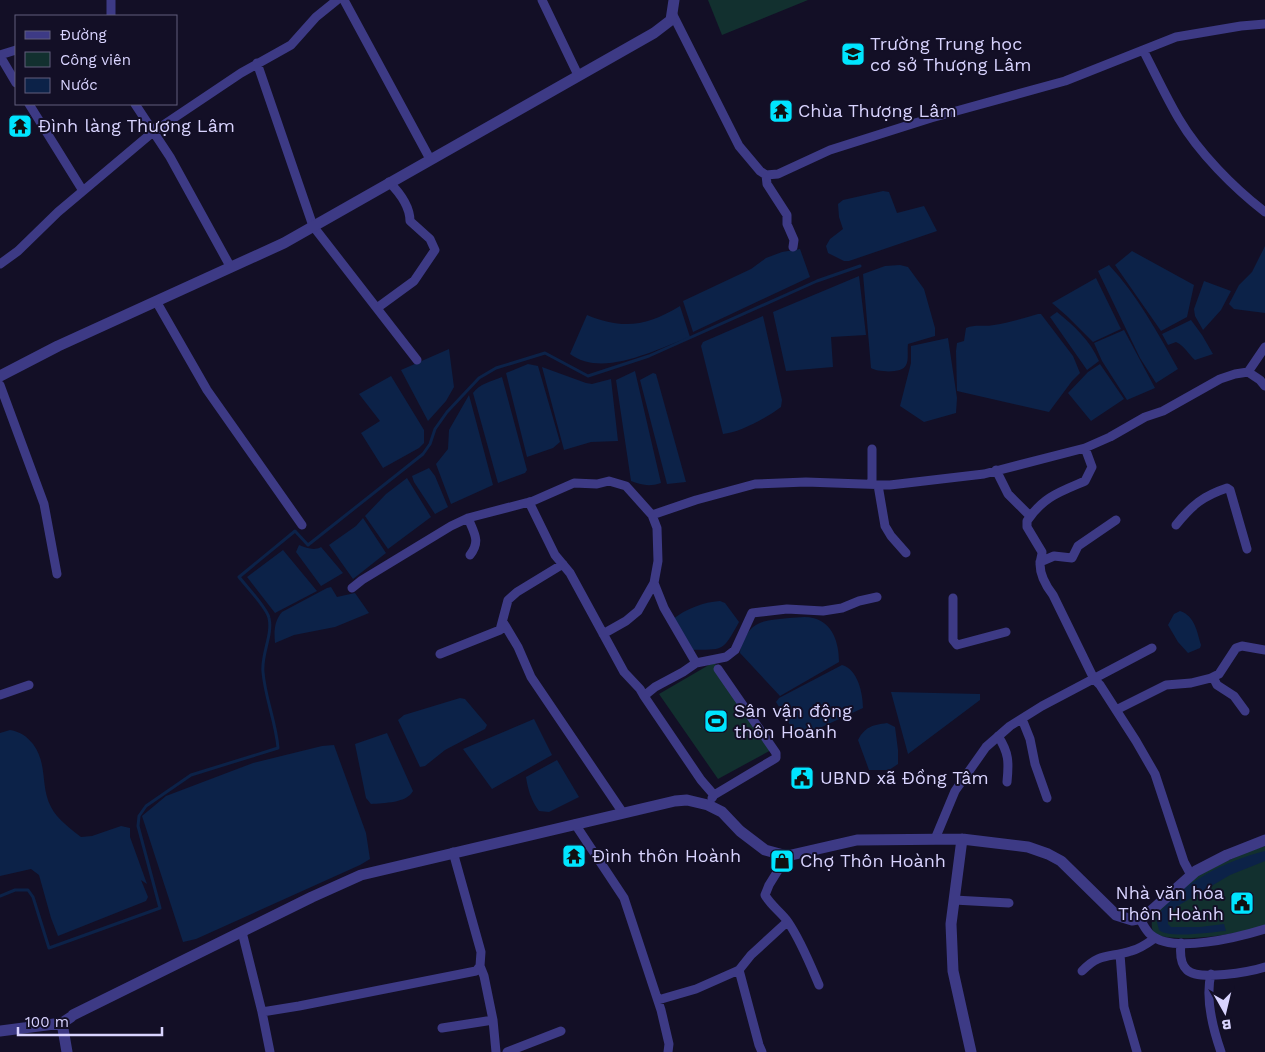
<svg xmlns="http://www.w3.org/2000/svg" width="1265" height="1052" viewBox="0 0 1265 1052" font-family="'Work Sans',sans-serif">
<rect width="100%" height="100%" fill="#130f26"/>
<path fill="#12302f" d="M708,0H808L722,35Z
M714,662L773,749L718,779L659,694Z
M1265,846V927C1229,934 1192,943 1155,935C1150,927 1151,919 1156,911L1197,875L1249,851Z"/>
<path fill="#0c2248" d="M883,191L889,192L897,213L924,206L937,231L849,261H844L828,253L826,246L830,239L843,229L839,217L838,204L843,200Z
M1265,246V313L1234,309L1229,304L1239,285L1252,272Z
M800,249L810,277L693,332L683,301L751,269L766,258L782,252Z
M1132,251L1194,285L1187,317L1161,331L1115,265Z
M900,265L908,267L924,289L935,328V336L908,344C907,350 909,360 906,365C903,374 877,372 871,368L863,274L885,266Z
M1109,265C1137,295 1158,333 1178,369L1156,383L1140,358L1098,271Z
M859,276L866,335L831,337L833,367L786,371L773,312Z
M1096,278L1121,329L1093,342L1068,317L1052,303Z
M1204,281L1231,291L1221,310L1203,330L1195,316L1194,309Z
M680,306L690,337L688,338C654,350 602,378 570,354L587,315C623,330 647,326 680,306Z
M1057,312C1074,326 1090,340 1099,361L1087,370L1050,317Z
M1038,314H1041L1073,356L1080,373L1072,381L1049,412L957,391L956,351L957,343L964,341L966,328C975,324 984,327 994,325C1009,323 1023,318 1038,314Z
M763,316L782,400L781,407C768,417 739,433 723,434L701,346L703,342Z
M1191,320L1202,335L1213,354L1195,360C1189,355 1184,345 1176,342L1168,345L1162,334Z
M1124,330L1155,388L1127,400L1102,361L1094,343Z
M948,338L957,398L956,413L924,422L900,406L911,363V346Z
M449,349L454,387L446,401L428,421L401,370Z
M528,364L538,366L560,442L553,448L527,457L506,373Z
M1100,364L1124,399L1091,421L1068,393L1088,372Z
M542,367L586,383L592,384L611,379L618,441L591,442L564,450Z
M635,371L661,483C649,487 642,485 631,481L616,380Z
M653,373L656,374L686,482L667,484L640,380Z
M391,376L424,430V443L419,448L383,468L361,433L380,421L359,394Z
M502,377L527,470L525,473L498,483L473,393C479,384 492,381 502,377Z
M469,395L493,485L451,504L436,464L448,449L449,430Z
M429,468L435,476L448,507L435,514L414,482L412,476Z
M407,478L431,517L388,549L365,516L386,494Z
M363,518L386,553L353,579L329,545L356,526Z
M299,545C307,548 314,551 321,547L343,573L321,586L296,552Z
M283,550L317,591L275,613L247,577Z
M331,587L337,597L355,593L369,613L335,627L294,635L275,643C274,632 274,621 282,612L327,588Z
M720,601L725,603L739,622C722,653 724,649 690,650L673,619C686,609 703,602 720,601Z
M1180,611C1195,616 1197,632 1201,645L1200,648L1188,653L1178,642L1168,625L1174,614Z
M789,618C796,618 805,616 813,618C833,623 839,643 839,662L780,696L740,653C740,647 742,643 745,638C753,619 771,620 789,618Z
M842,665C858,669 863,694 863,708L798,738L776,702L779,698Z
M891,692L980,694V700L908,754Z
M460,698L465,699L487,725L485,729L445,750L425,766L420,767L398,720L404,715Z
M534,719L552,755L492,789L463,749Z
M887,723L895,727L898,750V764L889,770H869L858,740C865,727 872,725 887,723Z
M10,730C21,732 26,736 33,744C48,764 40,786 51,807C57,819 71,829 81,837L92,836L121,826L130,828V837L147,884L141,880L148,897L146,901L58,936L51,918L39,875L31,869L0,876V733Z
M387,733L413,791C407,803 384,803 371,804L366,798L355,744Z
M334,745L366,833L370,859L360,865L196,939L183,942L142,816L166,796L253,763L322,746Z
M557,760L579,797L549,812L539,811C531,800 528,790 526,777Z
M1265,851V861L1230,875L1176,907L1168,915V924L1171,927H1200L1224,924L1226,931C1211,932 1169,939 1159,930L1156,918C1180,883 1225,861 1265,851Z"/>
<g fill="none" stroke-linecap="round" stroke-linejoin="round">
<path stroke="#0c2248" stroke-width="3" d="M0,896L15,890H28L33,897L49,948L160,908L138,826L139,816L146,806L191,775L278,748C276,722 265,698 263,672C261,654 273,635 269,618C267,608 246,586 239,577L295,531L308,545L423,454L430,444L435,429L447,412L479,378L496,368L545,353L588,376L649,356L817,281L860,266"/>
<path stroke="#3d3a85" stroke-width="9" d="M344,0L430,159
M542,0L578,75
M672,13L739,146L760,171L766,175L778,174L830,150L931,118L1065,81L1176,37L1241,26L1265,24
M111,16V0
M1143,50C1155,73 1166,97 1179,119C1199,153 1234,188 1265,212
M0,55L16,50
M0,56L16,83
M257,63L313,226L417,360
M29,104L83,191
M135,104L170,157L230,266
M766,175L767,184L787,215V224L794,240L793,247
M0,264L18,251L58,212L153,132L241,73L291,45L316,17L337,0
M156,301L207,390L302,525
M377,308L414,281L435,250L430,239L410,221C410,207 399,192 389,182
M1248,372L1265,347
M0,385L44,504L57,574
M1085,448L1092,467L1085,481C1059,492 1043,497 1027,521V527L1042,552C1042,557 1040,560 1040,564C1040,576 1046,586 1053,595L1094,679L1100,685L1136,741L1155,774L1184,862L1191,875
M872,449V484
M996,470L1008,494L1030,516
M878,485L885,526L891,536L906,553
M529,502L555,555L570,573L624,672L640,689L644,696
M652,515L696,500L755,484L806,482L890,485L984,474L1085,448L1110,437L1145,417L1163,411L1220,379L1235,374L1248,372L1260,380L1265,386
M468,518C474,533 481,541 470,555
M1176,525C1192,505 1203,496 1227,488L1230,490L1247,549
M1040,562L1054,556L1072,558L1078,546L1116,520
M654,583L664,608L696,663
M352,588L362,580L451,526L468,518L533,501L574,483L597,484L609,481L626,486L652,515L657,528L658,561L654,583L638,611L626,621L603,634
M953,598V640L957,645L1006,632
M503,622L518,647L531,677L623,813
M440,654L500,630L508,600L517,592L563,564
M1213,677L1217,685L1234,696L1245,711
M0,695L29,685
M1116,710L1166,685L1191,683L1211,678L1219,674L1236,648L1242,646L1265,650
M1022,719L1030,739L1035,764L1047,798
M998,736C1009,753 1009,762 1007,782
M714,795L701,780L644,696L655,687L683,672L696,663L726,657L735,650L752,613L787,609L823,611L842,608L859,601L877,597
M712,798L714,795L776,758V753L718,669
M575,824L624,898L661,1010L669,1044L668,1052
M935,839L955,791L986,747L1010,726L1042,706L1152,648
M787,856L769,885L765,895C771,906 781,912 788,922C801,941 810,964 819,985
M954,900L1009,903
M1140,919C1143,924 1146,931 1151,935C1173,954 1239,937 1265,929
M242,932L262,1012L270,1052
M1181,943C1180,952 1180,964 1187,970C1198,981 1250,972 1265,967
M1120,954L1124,1007L1137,1052
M739,970L759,1045L762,1052
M1082,971C1100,952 1109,958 1131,951C1140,949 1148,943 1155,938
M1211,974C1205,998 1213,1029 1221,1052
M658,1000L696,989L739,970L751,955L787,922
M262,1012L299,1006L476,971L480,966L481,952L453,852
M493,1020L496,1052
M442,1028L493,1020L484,976L480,966
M507,1052L561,1031"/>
<path stroke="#3d3a85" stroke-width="11" d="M0,376L58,346L284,243L654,33L671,20L674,0
M962,839L951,924L953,971L971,1052
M73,1015L312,897L361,875L675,801L687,800L708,805L722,812L740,831L765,850L787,856L857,840L962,839L1028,847L1048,854L1061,861L1116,915L1132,920L1143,918L1196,871L1227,855L1265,840
M62,1023L67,1052
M0,1031L62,1023L71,1017"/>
</g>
<defs>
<g id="school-square" transform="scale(1.25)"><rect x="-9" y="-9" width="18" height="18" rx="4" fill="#00e5ff" stroke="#130f26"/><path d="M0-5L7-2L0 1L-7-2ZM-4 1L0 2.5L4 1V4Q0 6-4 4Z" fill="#111"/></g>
<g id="temple-square" transform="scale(1.25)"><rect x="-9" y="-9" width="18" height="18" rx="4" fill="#00e5ff" stroke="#130f26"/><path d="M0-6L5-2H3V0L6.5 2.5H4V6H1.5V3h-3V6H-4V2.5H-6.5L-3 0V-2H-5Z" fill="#111"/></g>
<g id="stadium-square" transform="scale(1.25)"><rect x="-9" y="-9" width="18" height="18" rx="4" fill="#00e5ff" stroke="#130f26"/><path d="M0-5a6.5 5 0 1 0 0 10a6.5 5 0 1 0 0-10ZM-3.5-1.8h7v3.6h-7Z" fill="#111"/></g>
<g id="civic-square" transform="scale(1.25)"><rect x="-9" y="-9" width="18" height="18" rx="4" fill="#00e5ff" stroke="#130f26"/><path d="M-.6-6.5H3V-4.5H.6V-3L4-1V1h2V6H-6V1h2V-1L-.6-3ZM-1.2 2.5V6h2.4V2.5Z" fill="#111"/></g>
<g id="shop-square" transform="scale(1.25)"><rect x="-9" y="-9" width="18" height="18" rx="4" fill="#00e5ff" stroke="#130f26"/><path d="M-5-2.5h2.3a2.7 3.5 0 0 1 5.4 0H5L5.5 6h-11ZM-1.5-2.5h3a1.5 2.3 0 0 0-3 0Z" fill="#111"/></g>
</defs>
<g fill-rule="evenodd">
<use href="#school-square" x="853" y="54"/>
<use href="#temple-square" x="781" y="111"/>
<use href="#temple-square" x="20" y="126"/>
<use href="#stadium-square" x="716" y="721"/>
<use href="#civic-square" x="802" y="778"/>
<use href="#temple-square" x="574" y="856"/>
<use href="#shop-square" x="782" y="861"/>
<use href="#civic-square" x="1242" y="903"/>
</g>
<g text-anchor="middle" stroke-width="4" stroke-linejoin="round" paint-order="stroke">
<g font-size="18" fill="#d9d4ff" stroke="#130f26" text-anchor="start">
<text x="870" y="50">Trường Trung học<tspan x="870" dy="21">cơ sở Thượng Lâm</tspan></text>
<text x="798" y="117">Chùa Thượng Lâm</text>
<text x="38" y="132">Đình làng Thượng Lâm</text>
<text x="734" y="717">Sân vận động<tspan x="734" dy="21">thôn Hoành</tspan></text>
<text x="820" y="784">UBND xã Đồng Tâm</text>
<text x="592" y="862">Đình thôn Hoành</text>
<text x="800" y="867">Chợ Thôn Hoành</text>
<text x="1224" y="899" text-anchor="end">Nhà văn hóa<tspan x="1224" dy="21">Thôn Hoành</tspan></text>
</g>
</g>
<rect x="15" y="15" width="162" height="90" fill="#130f26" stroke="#625e7d"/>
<rect x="25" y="31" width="25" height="8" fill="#3d3a85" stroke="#625e7d"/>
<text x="60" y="40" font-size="15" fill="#d9d4ff">Đường</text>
<rect x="25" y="52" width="25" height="15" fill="#12302f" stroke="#625e7d"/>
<text x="60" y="65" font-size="15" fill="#d9d4ff">Công viên</text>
<rect x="25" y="78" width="25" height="15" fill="#0c2248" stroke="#625e7d"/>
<text x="60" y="90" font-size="15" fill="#d9d4ff">Nước</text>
<g transform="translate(1225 1012) rotate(172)" stroke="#130f26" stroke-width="4" paint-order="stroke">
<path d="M0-4L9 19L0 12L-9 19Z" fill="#d9d4ff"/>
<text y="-8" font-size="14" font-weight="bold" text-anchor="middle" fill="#d9d4ff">B</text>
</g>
<path d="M18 1027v8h144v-8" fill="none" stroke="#d9d4ff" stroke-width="2.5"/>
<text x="25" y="1027" font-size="15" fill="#d9d4ff" stroke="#130f26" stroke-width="4" paint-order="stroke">100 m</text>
</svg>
